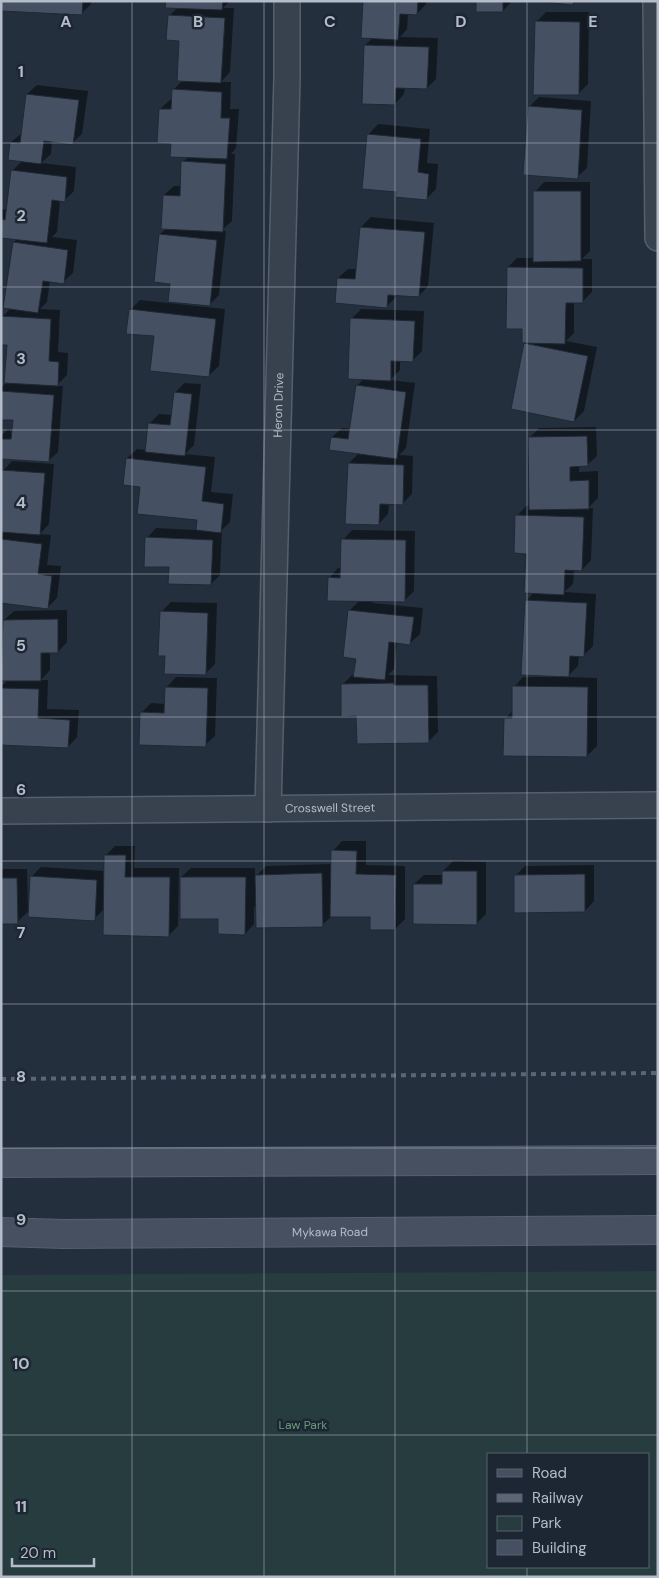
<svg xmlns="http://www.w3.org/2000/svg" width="659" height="1578" viewBox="0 0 659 1578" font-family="'DM Sans',sans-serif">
<rect width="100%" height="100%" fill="#242f3e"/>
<path fill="#263c3f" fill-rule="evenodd" d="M658,1271V1577H1V1275ZM488,1454H648V1567H488Z"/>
<path fill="#0007" d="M1,1H91V4L81,14Z
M167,1H230L223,8H234L230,72L221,82H231L230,109H239L236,148L231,154H235L232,221L222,230L226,231L219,295L209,305L171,282L160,234L167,228L164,195L174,186H181L183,162L189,156L172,143L160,109L170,100H173V90L183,80L180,40L169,16L178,7Z
M364,1H427L426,4L417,14L408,13L407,29L400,37L438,38L436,79L427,88L405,87L404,94L395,104L365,45L373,38Z
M478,1H512L503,11Z
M546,12H589L588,84L578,94L536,22Z
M37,85L88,91L82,134L72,143L52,141L51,154L41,163L76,167L74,191L64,201L60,200L57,232L52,237L77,240L73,273L63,282L50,281L47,302L40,309L60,310L58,352L68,353L67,375L56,386H63L58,452L48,461L1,457V436L8,429L13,430L14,419L1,418V388L7,382L8,344L2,317L11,308L14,242L18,238L1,236V209L7,210L12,171L22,161L11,142L22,133L27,94Z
M539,97L591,101L587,168L577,177L529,107Z
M378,124L430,129L427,163L438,164L436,189L426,199L397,191L363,188L369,134Z
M544,182H590V251L582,259H592V292L582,302H574V333L566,341L597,347L584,411L574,421L512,408L525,342L524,328L508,267L517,258H535V192Z
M371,217L434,223L428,286L419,296L396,294V297L386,307L338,278L348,269H357L361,227Z
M140,300L225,309L219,366L209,375L155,335L130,310Z
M361,309L424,311L422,351L412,361L400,360V370L390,380L415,383L406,448L399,455L413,456L412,494L402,504L389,503L388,514L379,524L349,463L359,453L332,437L342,428L351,429L357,386L364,378L352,318Z
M184,383L201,384L194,445L185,454L215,457L211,492L233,494L230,522L222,530L220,575L211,584L170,566L147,538L156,528L197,530L198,519L141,486L127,458L137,449L146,450L149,424L159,414L172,415L175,393Z
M596,427L597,456L587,465H579V472L598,471V498L588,508H593L591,560L582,570H574L573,584L564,592L596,594L593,646L584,655H579L578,666L567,677L597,678V746L587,756L505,719L513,710L514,687L523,677H560L526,601L534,592L527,552L517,516L526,506H530L529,438L539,428Z
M12,461L54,464L49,524L40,534L51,535L47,565L61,566L57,598L47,608L1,602V536L5,531L3,471Z
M352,530L415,531L414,591L404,601H373V603L423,608L420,634L410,643L397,642L394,669L388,675L437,676L438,732L428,742L357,715L342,685L352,675H355L357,657L349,611L359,601L329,578L338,568H342L343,540Z
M171,602L217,603L215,664L205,674L166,654L161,612Z
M67,610V642L58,652H50V670L41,680H48L47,709L79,710L77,737L68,747L1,744V687L8,680H1V646L4,643V620L14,611Z
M176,677L217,678L215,736L205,745L141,713L151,703L166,704L167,687Z
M342,841H366V865L405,866V919L395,929L371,916H332L322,925L254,907V924L245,934L219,917L181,877L191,868H255V877L266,866L332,864L333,851Z
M115,846H135L134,868H179L178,926L168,936L105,908L94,919L31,877L41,867L105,871L106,855Z
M453,861L486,862V914L476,924L414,884L424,875H443V871Z
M594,865V901L585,911L515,876L525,866Z
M1,869H27L28,912L17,922L1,923Z"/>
<path fill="#455162" stroke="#1f2835" d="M1,1H83L82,15L1,11Z
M166,1H223L222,10L165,8Z
M363,1H418L417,15L400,14L398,40L361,38Z
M476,1H503V12H476Z
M533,1H574L573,5Z
M168,15L225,18L221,83L177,81L179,41L166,40Z
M535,21L580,22L579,95H533Z
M364,45L429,47L427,89L396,88L395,105L362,104Z
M172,89L222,92L221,118H230L227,159L170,157L171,144L157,143L159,109H171Z
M26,94L79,100L73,145L44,141L41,164L8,160L10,142L20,143Z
M528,106L582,110L578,179L523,175Z
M367,134L421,139L418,172L429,174L427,200L395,197L396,192L362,189Z
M181,161L226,164L223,232L161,229L163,195L180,196Z
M11,170L67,177L65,202L52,200L47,243L1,238V219L5,220Z
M533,191H581V261L533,262Z
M360,227L425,232L419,297L388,295L387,308L335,303L337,278L355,279Z
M159,234L217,240L210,306L168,302L170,284L154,282Z
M13,242L68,250L64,284L43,281L38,313L3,308Z
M507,267L583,268V303H566L565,344L522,343V329H506Z
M129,309L216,319L209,377L150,371L154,336L126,334Z
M1,316L51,319L49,361L59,362L58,386L4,383L7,345H1Z
M350,318L415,321L413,362L391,361V381L348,379Z
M524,343L588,356L574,422L511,409Z
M356,385L406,392L397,459L329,450L331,437L348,439Z
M1,391L54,395L49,462L1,459V439H11L13,420H1Z
M174,392L192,394L185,456L145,452L148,423L170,425Z
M587,436L588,466L570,467V481L589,480V509L529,510L528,437Z
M126,458L206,467L202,501L224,504L221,533L196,530L197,520L137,514L140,487L123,485Z
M348,463L404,465L403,505L380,504L379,525L345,524Z
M1,470L45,473L40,535L1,532Z
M515,515L584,517L582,571L565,570L564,595L524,593L526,554L514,553Z
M145,537L213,540L211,585L168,584L169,567H144Z
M1,539L42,544L38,574L52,576L48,609L1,603Z
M341,539L406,540L405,602L327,601L328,577L340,578Z
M525,600L587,603L584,657L570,656L569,677L521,675Z
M348,610L414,617L410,645L389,642L385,680L353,677L356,659L343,657Z
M160,611L208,613L206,675L164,674L165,656H158Z
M58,619V653H41V681H1L3,620Z
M394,683V685H428L429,743L357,744L356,716L341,717V684Z
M512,686L588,687L587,757L503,756L504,718H512Z
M165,687L208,688L206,747L139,745L140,712L164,713Z
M1,688L39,689L38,718L70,720L68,748L1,745Z
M331,850L357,851L356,874L396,875L395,930H370V917H330Z
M104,855H126L125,877H170L169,937L103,935Z
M442,871H477V925L413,924V884H442Z
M322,873L323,927L256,928L255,875Z
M585,874V912L514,913V875Z
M30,876L97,880L95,921L28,917Z
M180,877H246L245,935L218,934V919H180Z
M1,878H17L18,924H1Z"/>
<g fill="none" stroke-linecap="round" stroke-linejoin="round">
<g stroke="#565f6c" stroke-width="28">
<g id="street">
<path d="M656,1L658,238"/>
<path id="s1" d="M268,809L287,77V1"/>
<path id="s2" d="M1,811L658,805"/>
</g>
</g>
<g stroke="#565f6c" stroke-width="30">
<g id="secondary">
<path d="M1,1163L658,1160"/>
<path id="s3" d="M1,1232L63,1234L658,1230"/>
</g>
</g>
<use href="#street" stroke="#38414e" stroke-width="25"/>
<use href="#secondary" stroke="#465061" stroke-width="28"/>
<path stroke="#5a6575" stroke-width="4" stroke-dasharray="5 5" stroke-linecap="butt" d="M1,1079L658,1073"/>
</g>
<path fill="none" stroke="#b4bcc9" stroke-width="1" stroke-opacity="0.55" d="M132,1V1577M264,1V1577M395,1V1577M527,1V1454M1,143H658M1,287H658M1,430H658M1,574H658M1,717H658M1,861H658M1,1004H658M1,1148H658M1,1291H658M1,1435H658M527,1567V1577"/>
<g text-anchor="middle" stroke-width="5" stroke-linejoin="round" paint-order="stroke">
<g font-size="12" fill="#b4bcc9" stroke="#1d2633">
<text dy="4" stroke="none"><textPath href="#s1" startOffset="404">Heron Drive</textPath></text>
<text dy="4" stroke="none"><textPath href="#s2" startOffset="329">Crosswell Street</textPath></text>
<text dy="4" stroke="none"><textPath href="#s3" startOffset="329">Mykawa Road</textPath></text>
</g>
<g font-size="12" fill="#6b9a76" stroke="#1d2633">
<text x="303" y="1429">Law Park</text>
</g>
</g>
<g font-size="16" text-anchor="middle" font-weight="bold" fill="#b4bcc9" stroke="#1d2633" stroke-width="5" stroke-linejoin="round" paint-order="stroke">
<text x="66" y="27">A</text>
<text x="198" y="27">B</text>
<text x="330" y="27">C</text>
<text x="461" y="27">D</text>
<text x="593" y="27">E</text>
<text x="21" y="77">1</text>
<text x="21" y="221">2</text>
<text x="21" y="364">3</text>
<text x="21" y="508">4</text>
<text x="21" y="651">5</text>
<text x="21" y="795">6</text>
<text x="21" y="938">7</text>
<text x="21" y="1082">8</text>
<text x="21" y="1225">9</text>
<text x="21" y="1369">10</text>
<text x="21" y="1512">11</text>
</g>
<rect width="659" height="1578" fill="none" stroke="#b4bcc9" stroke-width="5"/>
<rect x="487" y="1453" width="162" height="115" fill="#1d2633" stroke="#59626f"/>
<rect x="497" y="1469" width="25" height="8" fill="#465061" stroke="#59626f"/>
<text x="532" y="1478" font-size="15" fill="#b4bcc9">Road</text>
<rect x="497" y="1494" width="25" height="8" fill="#5a6575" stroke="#59626f"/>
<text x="532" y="1503" font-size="15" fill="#b4bcc9">Railway</text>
<rect x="497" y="1516" width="25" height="15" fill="#263c3f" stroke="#59626f"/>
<text x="532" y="1528" font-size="15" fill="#b4bcc9">Park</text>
<rect x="497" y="1540" width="25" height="15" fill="#455162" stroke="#59626f"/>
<text x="532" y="1553" font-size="15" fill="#b4bcc9">Building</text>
<path d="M12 1558v8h82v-8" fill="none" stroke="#b4bcc9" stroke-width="2.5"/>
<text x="20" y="1558" font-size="15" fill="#b4bcc9" stroke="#1d2633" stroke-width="4" paint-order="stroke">20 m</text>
</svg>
